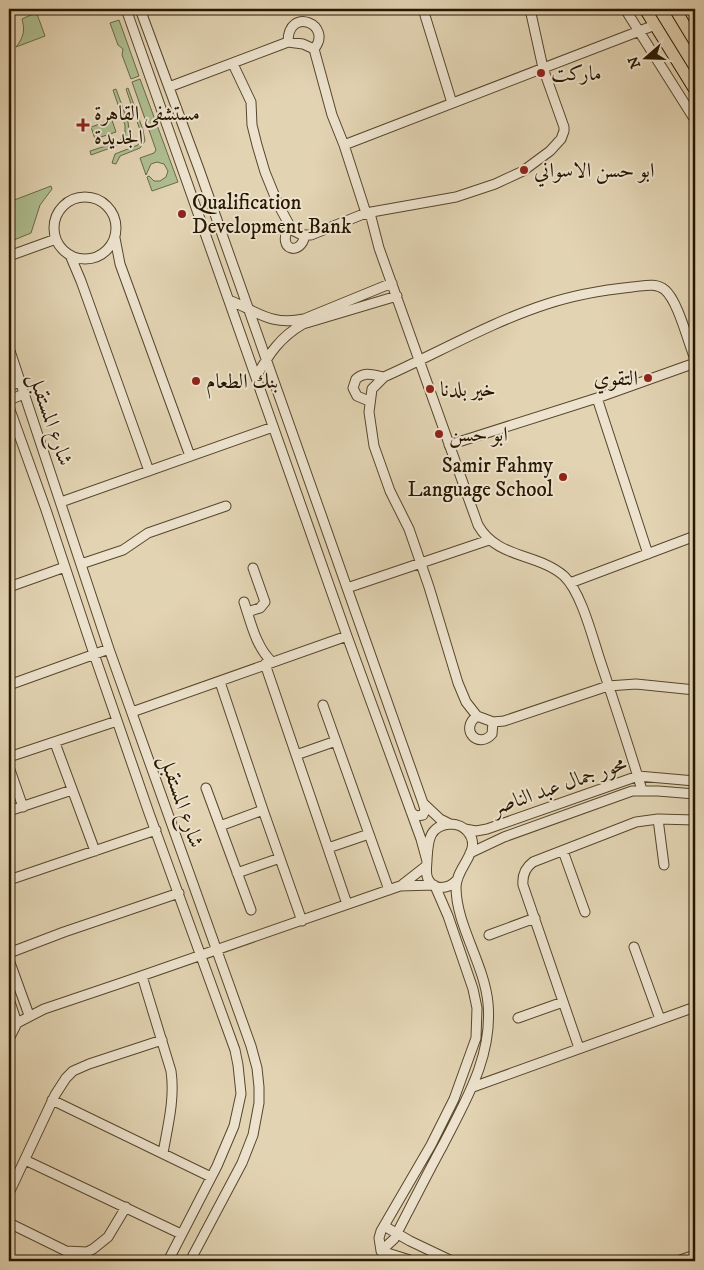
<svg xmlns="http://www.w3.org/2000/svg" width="704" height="1270" viewBox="0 0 704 1270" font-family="'IM FELL DW Pica',Amiri,serif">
<rect width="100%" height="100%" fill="#e2d3b2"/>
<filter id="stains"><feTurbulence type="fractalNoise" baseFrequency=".004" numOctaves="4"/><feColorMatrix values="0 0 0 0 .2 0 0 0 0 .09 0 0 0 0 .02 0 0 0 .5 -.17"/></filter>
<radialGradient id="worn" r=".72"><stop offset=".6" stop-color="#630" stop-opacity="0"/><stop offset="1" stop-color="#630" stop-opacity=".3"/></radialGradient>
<path fill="#aebe90" stroke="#6a6a48" d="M35,13L37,14L45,36L16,47C24,37 25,30 22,19Z
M119,20L139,76L131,79L122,55L123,49L118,45L110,23Z
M140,79L178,182L152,191L147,177L149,176L154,181H160L166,177L168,171L164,164L157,162L151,164L146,175L140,158L154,153L156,150L132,82Z
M128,88L143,130L145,141L140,148L120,156L116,164L112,163L115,154L138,145L142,140L140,130L126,89Z
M116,89L128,122L130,136L124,143L91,155L90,151L118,142L125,136V125L113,90Z
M112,120L116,132L95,139L91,127Z
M51,186L52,189L40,205L31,233L9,242V202Z"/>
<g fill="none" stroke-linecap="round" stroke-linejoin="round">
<g stroke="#56462c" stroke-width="11">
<path id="minor" d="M126,9L347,636L421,839L427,861
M140,9L199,169L423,803L440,819L450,824
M423,9L452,103
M625,9L695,120
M288,42C288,5 334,25 314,49
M233,64L251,102L252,125L257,145L265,172L278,204L292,230L302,235H311L366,213L456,197L495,184L523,171L550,151L561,139L564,131V127L543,68L530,9
M169,87L288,42L303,44L314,49L332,115L344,145L366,213L371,217L379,248L478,525C497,559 538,553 564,576C582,593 593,640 601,663C615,705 629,747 642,790
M344,145L655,25
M54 228a31 31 0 1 1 62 0a31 31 0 1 1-62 0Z
M289,227C276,250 301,257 305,235
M115,238L120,264L190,456
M70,255L81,281L149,471
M9,256L56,239
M229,300C258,312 271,326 304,319L392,283
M9,348L109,649L251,1046L257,1068L259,1087V1103L253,1135L242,1163L190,1261
M695,359C688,342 678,301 665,290C656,282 644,286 632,287C604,290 574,295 547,304C491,322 438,353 384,377L372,389L369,412L374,446L390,491L409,529L429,587L458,683L466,702L477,716L493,722L504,721L608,686L636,684L695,690
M256,377C269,354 280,337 303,324L397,296
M9,386L20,382
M597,398L648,554
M9,400L24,394
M369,401L357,396L353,388L356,379C365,371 373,375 384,377
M9,407L46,510L94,654L149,813L235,1050L238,1065L241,1094L234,1126L217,1166L168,1261
M449,445L597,398L695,363
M61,502L273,427
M81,564L123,550L148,533L226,506
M570,583L695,536
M9,587L65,567
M347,588L489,540
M244,602C251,623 256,647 272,662
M247,612L260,608L265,602L253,568
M265,664L347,904
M220,682L263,810L302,921
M9,685L109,649
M323,705L389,890
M132,712L347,636
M477,716C459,729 478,750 492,734L493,722
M55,743L95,851
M296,755L336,741
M9,757L117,721
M9,767L23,807
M206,788L251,910
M9,811L72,790
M411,812L416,816L423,815L425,810L423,803
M658,819L664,865
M220,826L263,810
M465,829L476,831L487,829L638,776L695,781
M328,848L369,834
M563,851L585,912
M470,853L504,837L632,791H658L695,794
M237,873L280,858
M9,880L156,830
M403,884L426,866
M489,935L535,918
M634,947L660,1019
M9,953L64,932L179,893
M9,960L29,1015
M142,976L171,1071C175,1098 168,1125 163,1153
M9,999L17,1023
M518,1018L563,1002
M9,1039L17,1023L44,1009L124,982L400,886L434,885
M579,1048L523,885C522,875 525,868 533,862L636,822L658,819L695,820
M473,1087L695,1007
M52,1100L211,1177
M25,1160L181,1234
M9,1193L55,1095L66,1078L73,1071L89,1064L162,1040
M9,1223L66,1251L87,1252L93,1249L108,1237L126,1207
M384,1226L410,1241L452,1261
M381,1251L394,1239C410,1208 426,1176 443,1145C466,1100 493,1056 488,1003C484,963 456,925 456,887C456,867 483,850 468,832C464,827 457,824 451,824C428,825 428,843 427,860C427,866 425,873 428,879C434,891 448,889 456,881
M381,1251L379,1238L381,1231L431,1145L454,1099L476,1038L477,1008L473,989L448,916L435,886
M381,1251L413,1261
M677,1261L695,1255"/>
</g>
<g stroke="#271700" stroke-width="13">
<path id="major" d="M645,9L695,90
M675,9L695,42"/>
</g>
<use href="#minor" stroke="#ece2cd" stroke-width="9"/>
<use href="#major" stroke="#e2d3b2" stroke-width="11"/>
</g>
<g fill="#8f2418" stroke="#ece2cd" stroke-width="2">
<circle cx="541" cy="73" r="5"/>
<path d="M80.5 117.5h5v5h5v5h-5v5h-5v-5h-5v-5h5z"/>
<circle cx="524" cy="170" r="5"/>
<circle cx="182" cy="214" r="5"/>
<circle cx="648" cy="378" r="5"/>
<circle cx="196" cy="381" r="5"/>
<circle cx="430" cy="389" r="5"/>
<circle cx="439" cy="434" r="5"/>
<circle cx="563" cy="477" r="5"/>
</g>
<g text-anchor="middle" stroke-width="4" stroke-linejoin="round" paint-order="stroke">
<g font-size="21" fill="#271700" stroke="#ece2cd" text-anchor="start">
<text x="551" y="80">ماركت</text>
<text x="94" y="120">مستشفى القاهرة<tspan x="94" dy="24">الجديدة</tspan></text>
<text x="534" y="177">ابو حسن الاسواني</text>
<text x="192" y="209">Qualification<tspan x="192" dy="24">Development Bank</tspan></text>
<text x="638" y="385" text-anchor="end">التقوي</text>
<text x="206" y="388">بنك الطعام</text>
<text x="440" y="396">خير بلدنا</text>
<text x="449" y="441">ابو حسن</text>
<text x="553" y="472" text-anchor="end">Samir Fahmy<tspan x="553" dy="24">Language School</tspan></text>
</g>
<g font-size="21" fill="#271700" stroke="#ece2cd">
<text transform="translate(51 419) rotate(71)" y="7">شارع المستقبل</text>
<text transform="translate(559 785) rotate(-19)" y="7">محور جمال عبد الناصر</text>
<text transform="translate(182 801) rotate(71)" y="7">شارع المستقبل</text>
</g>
</g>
<rect width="704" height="1270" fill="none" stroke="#e2d3b2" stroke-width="30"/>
<rect x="10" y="10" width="684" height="1250" fill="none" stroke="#271700" stroke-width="2.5"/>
<rect x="15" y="15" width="674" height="1240" fill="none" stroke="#271700"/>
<g transform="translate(646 58) rotate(250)" stroke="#ece2cd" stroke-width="4" paint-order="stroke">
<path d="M0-4L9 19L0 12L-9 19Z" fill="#271700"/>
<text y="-8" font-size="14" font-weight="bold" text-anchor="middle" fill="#271700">N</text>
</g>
<rect width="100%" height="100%" filter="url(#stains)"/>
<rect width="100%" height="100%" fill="url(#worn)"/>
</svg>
